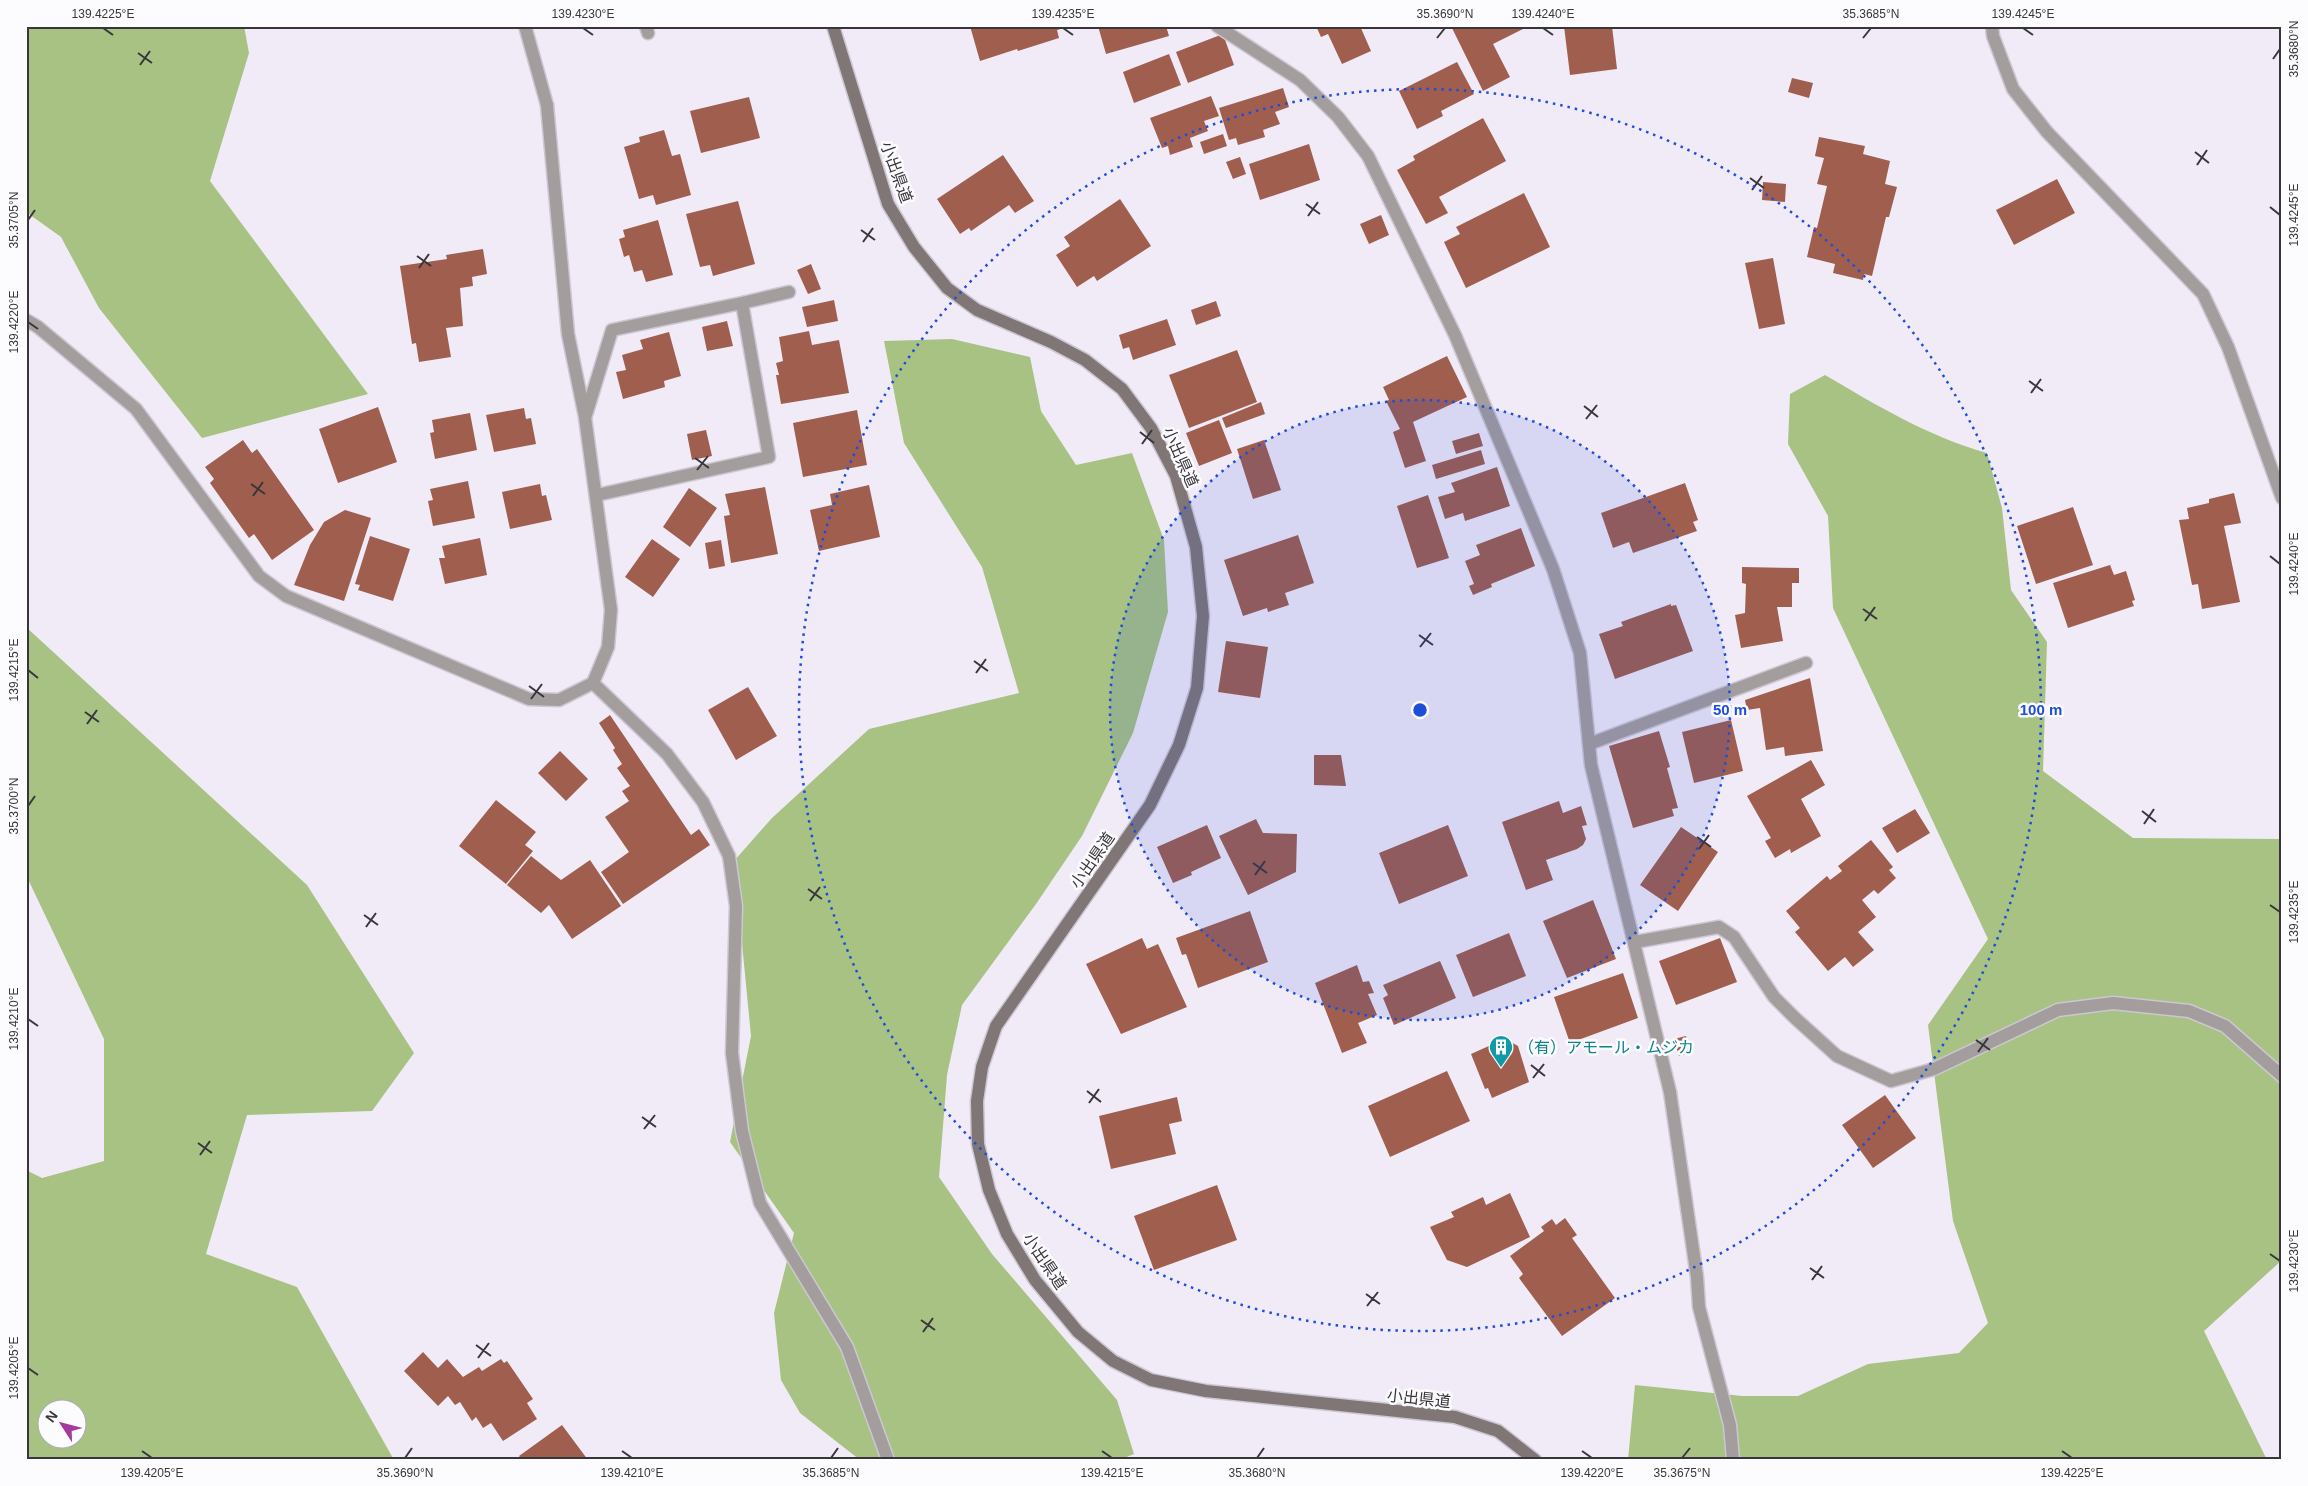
<svg xmlns="http://www.w3.org/2000/svg" width="2308" height="1486" viewBox="0 0 2308 1486" font-family="Helvetica,'Noto Sans JP',sans-serif">
<rect width="100%" height="100%" fill="#f1ebf8"/>
<path fill="#a7c283" fill-rule="evenodd" d="M26,26H244L249,53L210,181L368,394L202,438L99,308L61,237L26,212Z
M952,339L1030,357L1041,411L1076,465L1132,453L1164,540L1168,612L1133,733L1082,836L1036,904L962,1005L947,1075L939,1177L992,1254L1117,1400L1134,1454L1119,1460H860L800,1413L781,1380L774,1313L794,1233L730,1142L751,1036L734,861L772,818L869,729L1019,693L982,567L904,443L884,341Z
M1825,375C1878,406 1927,436 1987,453L2002,508L2011,590L2047,642L2043,771L2133,838L2282,839V1260L2204,1331L2267,1460H1628L1635,1385L1742,1396H1798L1868,1364L1959,1353L1988,1323L1953,1221L1928,1025L1988,939L1833,608L1828,516L1788,444L1790,394Z
M26,627L307,885L414,1053L372,1111L247,1115L206,1254L297,1287L394,1460H26V1170L42,1178L104,1161V1039L26,875ZM48,1408H78V1438H48Z"/>
<path fill="#9f5e4e" d="M970,26H1068V27L1057,30L1059,38L1018,51L1017,49L980,61Z
M1098,26H1166L1169,36L1106,54Z
M1316,26H1360L1371,51L1342,64L1328,34L1321,37Z
M1451,26H1522L1523,29L1493,44L1510,77L1483,91Z
M1564,26H1612L1617,69L1570,75Z
M1223,34L1234,65L1188,83L1176,52Z
M1169,54L1181,85L1134,103L1123,72Z
M1457,62L1474,94L1441,111L1443,116L1417,129L1399,91Z
M1792,78L1813,83L1809,98L1788,92Z
M1283,88L1289,107L1275,112L1280,124L1263,130L1265,137L1238,145L1236,138L1229,140L1219,108Z
M1211,96L1219,116L1204,121L1208,131L1190,138L1193,147L1170,155L1168,146L1162,148L1150,118Z
M749,97L760,138L701,153L690,111Z
M1483,118L1506,161L1439,197L1448,213L1426,224L1397,170L1415,160L1413,156Z
M664,130L672,156L680,154L691,195L656,205L653,195L639,199L624,147L640,142L639,137Z
M1223,134L1227,146L1204,154L1200,142Z
M1819,137L1865,146L1863,154L1890,161L1885,184L1897,187L1889,217H1886L1872,276L1864,274L1863,280L1833,273L1835,264L1807,257L1814,227L1817,228L1827,186L1817,184L1824,158L1815,156Z
M1309,144L1320,180L1260,200L1249,164Z
M1003,155L1034,201L1015,213L1009,205L971,231L969,228L960,234L937,199Z
M1240,157L1246,174L1233,179L1226,162Z
M2057,179L2075,213L2014,245L1996,210Z
M1763,182L1786,184L1785,202L1762,200Z
M1524,193L1550,247L1466,288L1444,242L1460,234L1456,227Z
M1120,199L1151,246L1097,281L1094,276L1077,287L1056,255L1070,246L1064,237Z
M738,201L755,264L713,276L710,265L700,267L686,214Z
M1381,215L1389,235L1369,244L1360,224Z
M658,220L673,275L646,282L642,270L634,272L629,255L624,257L619,239L625,237L623,230Z
M483,249L487,274L472,277L473,286L460,288L463,326L446,328L451,357L419,362L416,343L412,344L400,266L447,259L446,255Z
M1773,258L1785,324L1759,329L1745,263Z
M811,264L821,289L808,294L797,270Z
M834,300L838,321L807,327L802,307Z
M1216,301L1221,316L1196,325L1191,310Z
M1167,319L1176,345L1133,360L1129,347L1123,349L1119,335Z
M727,321L733,346L707,351L702,327Z
M809,331L812,345L839,340L849,393L781,404L776,375H779L776,363L783,361L779,337Z
M669,332L681,376L664,381L665,387L623,399L616,372L626,370L622,355L643,349L640,340Z
M1237,350L1257,402L1189,428L1169,375Z
M1447,356L1467,397L1413,422L1426,461L1405,468L1393,432L1400,429L1386,401L1389,400L1383,387Z
M1261,402L1265,414L1226,428L1222,418Z
M378,407L397,462L338,483L319,429Z
M524,408L526,419L531,418L536,444L494,452L486,415Z
M857,410L867,465L803,477L793,423Z
M470,413L477,450L435,459L430,433L434,432L432,420Z
M1219,420L1232,453L1199,466L1186,433Z
M706,430L712,456L692,460L687,434Z
M1479,433L1483,446L1456,454L1452,441Z
M243,440L252,453L257,449L314,530L272,560L254,534L249,538L210,483L214,479L205,467Z
M1264,440L1281,490L1253,499L1237,449Z
M1481,450L1485,464L1436,479L1432,465Z
M1497,467L1510,506L1465,521L1463,513L1445,519L1438,497L1455,492L1451,483Z
M468,481L475,518L433,526L428,501L433,500L430,489Z
M1685,483L1698,520L1693,522L1697,531L1633,553L1629,542L1613,548L1601,513Z
M540,484L542,496L546,495L552,520L510,529L502,492Z
M869,485L880,537L819,551L810,510L832,505L830,494Z
M765,487L778,554L731,563L724,516L730,515L725,494Z
M689,488L717,508L690,547L663,527Z
M2234,493L2241,523L2224,526L2240,602L2202,609L2198,584L2192,585L2179,520L2189,519L2187,508L2209,503V499Z
M1428,495L1449,558L1417,568L1397,506Z
M2073,507L2093,565L2036,584L2017,526Z
M345,510L371,518L344,601L294,585L310,545L324,522Z
M1521,528L1535,566L1491,584L1492,587L1473,595L1469,586L1474,584L1465,561L1480,555L1476,545Z
M1298,535L1314,583L1285,593L1289,605L1268,612L1267,608L1243,616L1224,560Z
M370,536L410,549L393,601L358,590L360,585L355,584Z
M480,538L487,575L445,584L439,558H445L442,546Z
M652,539L680,559L653,597L625,577Z
M721,540L725,566L709,569L705,543Z
M2110,565L2114,575L2126,571L2135,600L2132,601L2134,606L2068,628L2053,583Z
M1742,567L1799,568V583H1792V607H1777L1783,641L1741,648L1735,615L1745,613L1746,584L1742,583Z
M1671,604V606L1676,605L1693,651L1615,679L1599,634L1623,626L1621,622Z
M1226,641L1268,647L1260,698L1218,692Z
M1810,678L1823,751L1785,756L1784,747L1766,750L1760,708L1747,710L1745,700Z
M748,687L777,736L736,760L708,710Z
M610,715L691,835L699,829L710,845L623,904L601,872L629,852L605,817L629,801L622,791L630,786L617,768L622,764L613,750L615,748L599,723Z
M1731,720L1743,771L1694,783L1682,732Z
M1659,731L1670,767L1667,768L1678,808L1672,809L1674,816L1633,828L1609,746Z
M560,751L588,779L566,801L538,773Z
M1314,755H1341L1346,786L1314,785Z
M1811,760L1825,785L1801,799L1821,836L1791,853L1790,849L1775,858L1765,841L1771,838L1747,796Z
M496,800L536,832L525,845L533,851L506,884L459,846Z
M1559,801L1563,813L1581,806L1587,825L1582,826L1586,839L1583,845L1577,849L1546,860L1553,880L1526,890L1502,822Z
M1915,809L1930,833L1897,853L1882,828Z
M1256,819L1263,833L1297,834L1296,872L1248,895L1219,836Z
M1207,825L1221,858L1191,872L1192,875L1173,883L1157,847Z
M1448,825L1468,876L1399,904L1379,853Z
M1681,827L1718,852L1678,911L1640,885Z
M1871,840L1893,867L1889,870L1896,878L1878,894L1874,890L1862,900L1876,917L1858,932L1874,950L1853,967L1845,957L1828,971L1795,932L1800,928L1786,911L1827,876L1830,880L1842,871L1838,866Z
M531,856L561,880L590,860L621,906L572,939L549,905L541,913L507,885Z
M1593,900L1616,959L1567,978L1543,921Z
M1250,911L1268,962L1198,988L1186,954L1182,955L1176,938Z
M1509,933L1526,976L1473,997L1456,955Z
M1142,938L1147,949L1158,944L1187,1007L1121,1034L1086,964Z
M1720,938L1737,982L1676,1005L1659,961Z
M1440,961L1456,998L1394,1025L1383,998L1388,995L1383,985Z
M1357,965L1363,982L1369,981L1374,993L1368,994L1377,1015L1358,1023L1367,1043L1342,1053L1315,983Z
M1623,973L1638,1018L1570,1043L1554,997Z
M1500,1036L1518,1046L1529,1082L1492,1098L1488,1088L1485,1089L1471,1054L1500,1041L1498,1038Z
M1686,1036L1691,1053L1679,1056L1674,1039Z
M1447,1071L1470,1121L1390,1157L1368,1106Z
M1885,1095L1916,1138L1873,1168L1842,1125Z
M1177,1097L1182,1121L1169,1124L1176,1154L1111,1169L1099,1116Z
M1217,1185L1237,1240L1154,1270L1134,1216Z
M1510,1193L1530,1237L1467,1267L1447,1260L1430,1227L1454,1217L1451,1212L1483,1197L1486,1205Z
M1565,1218L1577,1235L1572,1238L1615,1298L1562,1336L1519,1278L1523,1274L1510,1256L1544,1231L1541,1227L1552,1219L1556,1225Z
M423,1352L438,1368L447,1359L463,1377L479,1367L482,1371L501,1359L504,1363L507,1361L533,1399L527,1403L537,1419L503,1441L491,1423L483,1428L476,1417L472,1421L460,1402L455,1405L448,1396L438,1406L404,1371Z
M562,1425L588,1460H522L519,1456Z"/>
<g fill="none" stroke-linecap="round" stroke-linejoin="round">
<g stroke="#ccc7d2" stroke-width="15">
<path id="lane" d="M547,105L568,334L585,417L611,610L608,647L593,683L667,754L703,802L729,856L736,906L732,1053L742,1131L760,1203L847,1347L888,1460
M586,415L612,330L742,303
M597,495L769,457L742,303L789,292
M1589,744L1806,663
M1635,942L1719,927L1734,937L1774,997L1795,1018L1837,1056L1891,1081L1934,1069L2058,1010L2113,1003L2189,1011L2225,1026L2282,1076
M1670,1092L1697,1277L1699,1307L1730,1425L1733,1460"/>
</g>
<g stroke="#ccc7d2" stroke-width="15">
<path id="street" d="M525,26L547,105
M646,26L648,33
M1217,26L1300,80L1338,117L1368,156L1455,335L1553,569L1580,653L1591,765L1670,1092
M1992,26L1993,36L2013,89L2047,132L2203,294L2228,347L2282,498
M26,320L38,327L136,409L259,576L286,596L529,699L559,700L593,683"/>
</g>
<g stroke="#ccc7d2" stroke-width="15">
<path id="secondary" d="M833,26L888,204L914,247L947,288L977,310L1051,342L1085,360L1122,389L1151,428L1176,476L1196,547L1203,616L1197,688L1179,745L1150,805L996,1026L982,1067L977,1101L978,1144L989,1190L1007,1234L1035,1280L1078,1332L1113,1361L1151,1380L1206,1391L1455,1417L1498,1431L1535,1460"/>
</g>
<use href="#lane" stroke="#a49d9d" stroke-width="12"/>
<use href="#street" stroke="#a49d9d" stroke-width="12"/>
<use href="#secondary" stroke="#807676" stroke-width="12"/>
</g>
<path fill="none" stroke="#39363b" stroke-width="2" d="M103,28L113,35M583,28L593,35M1063,28L1073,35M1543,28L1553,35M2023,28L2033,35M1437,38L1445,28M1863,38L1871,28M138,53L152,63M2273,59L2280,49M140,65L150,51M2195,152L2209,163M2197,165L2207,150M1750,178L1764,188M1752,190L1762,176M1306,204L1320,214M2270,207L2280,215M1308,216L1318,202M28,220L35,210M861,230L875,240M863,242L873,228M417,256L431,266M419,268L429,254M28,322L38,329M2029,381L2043,391M2031,393L2041,379M1584,406L1598,417M1586,419L1597,405M1140,432L1154,443M1142,444L1152,430M695,458L709,468M697,470L708,456M251,484L265,494M253,496L263,482M2270,556L2280,564M1863,609L1877,619M1865,621L1875,607M1419,635L1433,645M1420,647L1431,633M974,661L988,671M28,670L38,678M976,673L986,659M529,686L544,697M531,699L542,684M85,712L99,722M87,724L97,710M28,806L35,796M2142,811L2156,822M2144,824L2154,809M1697,837L1711,847M1699,849L1709,835M1253,863L1267,873M1255,875L1265,861M808,889L822,899M810,901L820,887M2270,905L2280,912M364,915L378,925M366,927L376,913M28,1019L38,1026M1976,1040L1990,1050M1978,1052L1988,1038M1531,1065L1545,1076M1533,1078L1544,1064M1087,1091L1101,1102M1089,1103L1099,1089M642,1117L656,1127M644,1129L655,1115M198,1143L212,1153M200,1155L210,1141M2270,1254L2280,1261M1810,1268L1824,1278M1812,1280L1822,1266M1366,1294L1380,1304M1367,1306L1378,1292M921,1320L935,1330M923,1332L933,1318M476,1345L491,1356M478,1358L489,1343M28,1368L38,1375M142,1451L152,1458M622,1451L632,1458M1102,1451L1112,1458M1582,1451L1592,1458M2062,1451L2072,1458M405,1458L412,1448M831,1458L838,1448M1257,1458L1264,1448M1682,1458L1690,1448"/>
<circle cx="1420" cy="710" r="310" fill="#1d4ed8" fill-opacity=".12"/>
<g fill="none" stroke="#1d4ed8" stroke-width="2.5" stroke-dasharray="2.5 5">
<circle cx="1420" cy="710" r="310"/>
<circle cx="1420" cy="710" r="621"/>
</g>
<defs>
<g id="building-pin" transform="scale(1.25)"><path d="M0 17L-7.5 6A9.5 9.5 0 1 1 7.5 6Z" fill="#0f9aa8" stroke="#fcfbfd"/><path d="M-4-6H4V6H1V3H-1V6H-4ZM-2.5-4.3h1.7v1.8h-1.7ZM.8-4.3h1.7v1.8H.8ZM-2.5-1h1.7V.8h-1.7ZM.8-1h1.7V.8H.8Z" fill="#fff"/></g>
</defs>
<g fill-rule="evenodd">
<use href="#building-pin" x="1501" y="1047"/>
</g>
<g text-anchor="middle" stroke-width="5" stroke-linejoin="round" paint-order="stroke">
<g font-size="16" fill="#39363b" stroke="#fcfbfd">
<text transform="translate(897 172) rotate(70)" y="6">小出県道</text>
<text transform="translate(1181 457) rotate(66)" y="6">小出県道</text>
<text transform="translate(1092 860) rotate(-55)" y="6">小出県道</text>
<text transform="translate(1045 1261) rotate(56)" y="6">小出県道</text>
<text transform="translate(1419 1398) rotate(6)" y="6">小出県道</text>
</g>
<g font-size="16" fill="#0d838f" stroke="#fcfbfd" text-anchor="start">
<text x="1518" y="1053">（有）アモール・ムジカ</text>
</g>
</g>
<circle cx="1420" cy="710" r="8" fill="#1d4ed8" stroke="#fcfbfd" stroke-width="2.5"/>
<g font-size="15" text-anchor="middle" font-weight="bold" fill="#1d4ed8" stroke="#fcfbfd" stroke-width="5" stroke-linejoin="round" paint-order="stroke">
<text x="1730" y="715">50 m</text>
<text x="2041" y="715">100 m</text>
</g>
<rect width="2308" height="1486" fill="none" stroke="#fcfbfd" stroke-width="55"/>
<g transform="translate(62 1424) rotate(306)"><circle r="24" fill="#fcfbfd" stroke="#aeacaf"/>
<path d="M0-4L9 19L0 12L-9 19Z" fill="#a33a9c"/>
<text y="-8" font-size="14" font-weight="bold" text-anchor="middle" fill="#39363b">N</text>
</g>
<rect x="28" y="28" width="2252" height="1430" fill="none" stroke="#39363b" stroke-width="2"/>
<g font-size="12" text-anchor="middle" fill="#39363b">
<text x="103" y="18">139.4225°E</text>
<text x="583" y="18">139.4230°E</text>
<text x="1063" y="18">139.4235°E</text>
<text x="1445" y="18">35.3690°N</text>
<text x="1543" y="18">139.4240°E</text>
<text x="1871" y="18">35.3685°N</text>
<text x="2023" y="18">139.4245°E</text>
<text transform="translate(2294 49) rotate(-90)" y="4">35.3680°N</text>
<text transform="translate(2294 215) rotate(-90)" y="4">139.4245°E</text>
<text transform="translate(14 220) rotate(-90)" y="4">35.3705°N</text>
<text transform="translate(14 322) rotate(-90)" y="4">139.4220°E</text>
<text transform="translate(2294 564) rotate(-90)" y="4">139.4240°E</text>
<text transform="translate(14 670) rotate(-90)" y="4">139.4215°E</text>
<text transform="translate(14 806) rotate(-90)" y="4">35.3700°N</text>
<text transform="translate(2294 912) rotate(-90)" y="4">139.4235°E</text>
<text transform="translate(14 1019) rotate(-90)" y="4">139.4210°E</text>
<text transform="translate(2294 1261) rotate(-90)" y="4">139.4230°E</text>
<text transform="translate(14 1368) rotate(-90)" y="4">139.4205°E</text>
<text x="152" y="1477">139.4205°E</text>
<text x="405" y="1477">35.3690°N</text>
<text x="632" y="1477">139.4210°E</text>
<text x="831" y="1477">35.3685°N</text>
<text x="1112" y="1477">139.4215°E</text>
<text x="1257" y="1477">35.3680°N</text>
<text x="1592" y="1477">139.4220°E</text>
<text x="1682" y="1477">35.3675°N</text>
<text x="2072" y="1477">139.4225°E</text>
</g>
</svg>
